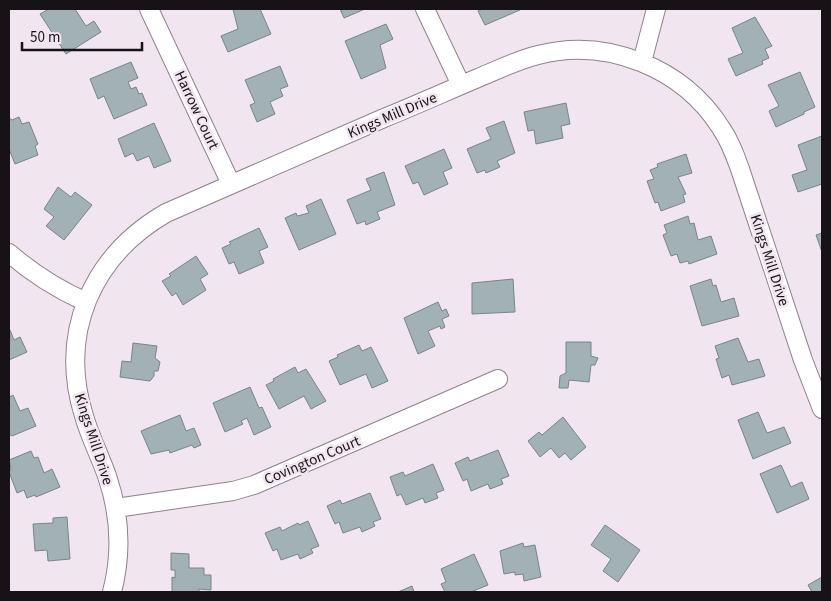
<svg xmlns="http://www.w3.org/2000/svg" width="831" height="601" viewBox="0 0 831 601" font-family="'Source Sans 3',sans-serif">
<rect width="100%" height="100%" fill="#f1e5ef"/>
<path fill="#a1b1b4" stroke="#778689" d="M49,9H75L86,26L94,21L101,32L66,54L40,14Z
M233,9H260L271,34L228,52L221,36L238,29Z
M340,9H365L344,18Z
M482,9H519L520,10L485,25L478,11Z
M755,17L772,46L765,49L769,58L762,61L763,64L736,76L728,59L743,53L732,28Z
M386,24L393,39L380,45L386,68L361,79L345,41Z
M131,62L138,78L128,82L131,89L136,87L139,94L142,93L147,105L114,119L104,96L98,99L90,79Z
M280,66L288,86L280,89L283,96L270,102L275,114L257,122L250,105L255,103L245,80Z
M800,72L815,107L804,112V114L776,127L769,111L779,106L768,85Z
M566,103L570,124L561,126L563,138L536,144L534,130L528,131L524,112Z
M19,117L22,124L29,122L38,144L35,146L38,155L15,164L9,149V118L12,120Z
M504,121L515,153L497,161L500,167L486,173L485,170L477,173L467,149L491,139L486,128Z
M154,123L171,161L154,168L149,156L137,161L133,153L125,157L118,139Z
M822,136V184L798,192L792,175L807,170L798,145Z
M444,149L452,168L443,172L448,184L424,195L418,182L413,184L405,166Z
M686,154L692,173L678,177L686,194L683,195L685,202L661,211L658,202L655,203L647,181L654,179L650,170L658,167L657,164Z
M384,172L395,205L377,212L380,219L366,225L365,221L357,224L347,200L371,190L366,179Z
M58,187L71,197L75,192L92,205L64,240L46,226L54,217L44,209Z
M321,199L336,234L299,250L285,218L296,213L297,216L309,213L306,206Z
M688,216L690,224L694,223L698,240L711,236L717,254L689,264L688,261L680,263L677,254L671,256L663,235L667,233L664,225Z
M259,228L268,247L259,251L264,263L239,274L234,262L229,264L222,248L231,244L229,242Z
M822,233V252L816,235Z
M196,256L208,274L200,279L206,290L183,305L176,293L172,296L162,281L171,276L169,274Z
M513,279L515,312L472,314V283Z
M711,279L713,286L716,285L721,302L734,298L739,316L702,326L690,286Z
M438,302L442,311L446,309L449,316L442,319L445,327L441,329L440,326L428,331L435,346L418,354L404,318Z
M10,330L14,340L20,337L27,352L9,360Z
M738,338L748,362L759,359L765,376L732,385L729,375L722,378L716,359L719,358L715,346Z
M566,342H591V356L598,358L595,365H591L589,382L569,380L568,388H559L560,376L566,373Z
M133,343L157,346L155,358L160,362L158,371H154V376L150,381L120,377L122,361L131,362Z
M359,345L362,351L371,347L388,381L372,388L366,374L340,385L329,361L338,357L337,355Z
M295,367L298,373L306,369L326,401L311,409L304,396L279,409L266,385L274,381L273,379Z
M250,387L259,408L262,407L271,427L254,435L247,418L241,421L243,424L225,432L213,403Z
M9,393L10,397L13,395L20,411L28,408L36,426L12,436L9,434Z
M758,412L767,433L784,427L791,443L753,459L738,420Z
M180,415L186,431L194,428L201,445L194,448L192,445L170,453L169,450L151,454L141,431Z
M563,417L586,447L571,460L565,453L559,458L551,448L540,457L528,441L539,432L542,435Z
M498,450L509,476L501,479L503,484L490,489L488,484L471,491L467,479L463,481L455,463L468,457L470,461Z
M31,451L34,458L38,457L44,473L52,469L60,487L36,497L35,495L27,498L24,490L17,493L9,472L11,469L9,460Z
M433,464L444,490L436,493L438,498L425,503L423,498L406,505L401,494L397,496L390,477L403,472L405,476Z
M781,465L791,487L802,482L809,499L777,513L760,474Z
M370,493L381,519L373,522L375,526L362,532L360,527L343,533L339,522L335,524L327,506L340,500L342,504Z
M67,517L70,559L48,561L47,550L35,551L33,524L53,523V518Z
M308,521L319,546L311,549L313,553L300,559L298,554L281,560L277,549L273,551L265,533L280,527L282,531L298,523L299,525Z
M605,525L640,550L618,582L603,571L611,559L591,545Z
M523,543L524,547L535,545L541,577L524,581L523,574L515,575V572L504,574L500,551Z
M171,553L189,554V568H204V575H211V590L199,589V592H172V577L175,578V570H171Z
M474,554L488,585L471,592H445L441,584L446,582L441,569Z
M822,577V592H812L808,585Z
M412,586L414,592H398Z"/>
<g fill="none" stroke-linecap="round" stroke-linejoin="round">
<g stroke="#8e838c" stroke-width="20">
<path id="minor" d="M149,9L231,184
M425,9L461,85
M642,62L656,9
M9,253C33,274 57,289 86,302
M116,508L233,491L254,485L498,379
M112,592C122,554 120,514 107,476C100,456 90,437 84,416C58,333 92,256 166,213C239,181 312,150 384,118C416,105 447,91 478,78C498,70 517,60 538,55C607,37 683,68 721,128C730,141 735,155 740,169L803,360L822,409"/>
</g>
<use href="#minor" stroke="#fff" stroke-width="18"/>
</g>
<g text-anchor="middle" stroke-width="5" stroke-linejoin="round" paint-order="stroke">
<g font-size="15" fill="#161216" stroke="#f1e5ef">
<text transform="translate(197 110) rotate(65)" y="5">Harrow Court</text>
<text transform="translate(392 115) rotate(-23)" y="5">Kings Mill Drive</text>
<text transform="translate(770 260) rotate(72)" y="5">Kings Mill Drive</text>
<text transform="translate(94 439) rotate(72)" y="5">Kings Mill Drive</text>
<text transform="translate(312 460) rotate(-23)" y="5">Covington Court</text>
</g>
</g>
<rect width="831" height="601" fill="none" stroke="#161216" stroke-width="20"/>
<path d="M22 42v8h120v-8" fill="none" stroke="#161216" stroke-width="2.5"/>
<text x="30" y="42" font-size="15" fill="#161216" stroke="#f1e5ef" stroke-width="4" paint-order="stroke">50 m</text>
</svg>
